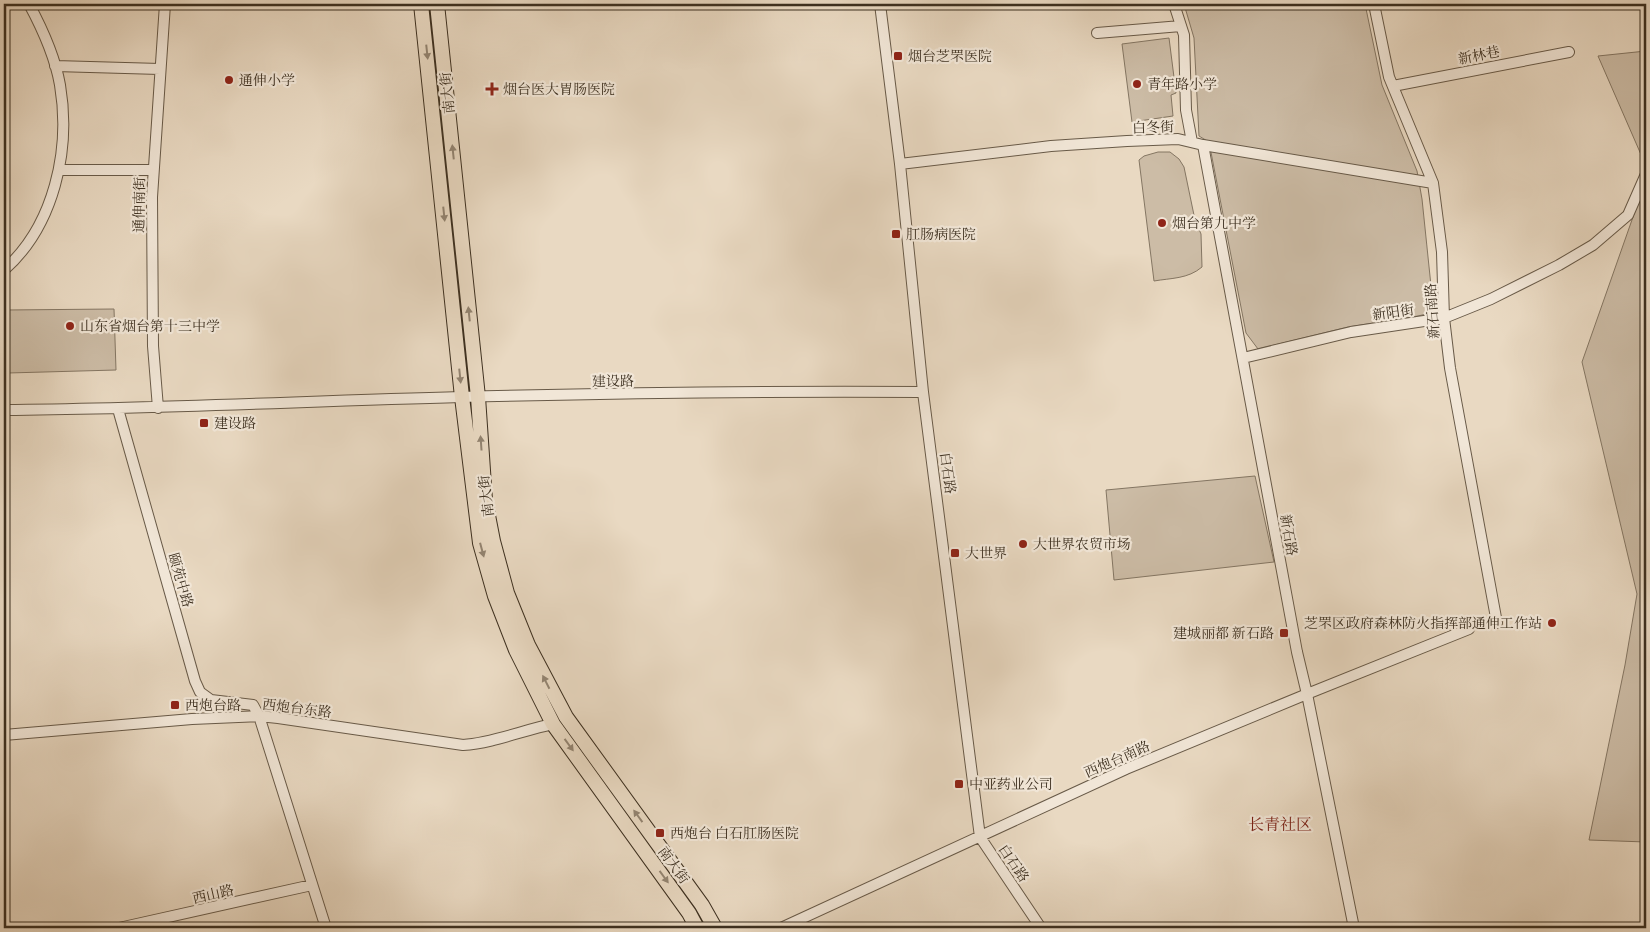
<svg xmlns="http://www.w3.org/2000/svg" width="1650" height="932" viewBox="0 0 1650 932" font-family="'IM FELL French Canon','Noto Serif SC',serif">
<rect width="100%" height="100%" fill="#e9d9c2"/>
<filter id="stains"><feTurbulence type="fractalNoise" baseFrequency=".004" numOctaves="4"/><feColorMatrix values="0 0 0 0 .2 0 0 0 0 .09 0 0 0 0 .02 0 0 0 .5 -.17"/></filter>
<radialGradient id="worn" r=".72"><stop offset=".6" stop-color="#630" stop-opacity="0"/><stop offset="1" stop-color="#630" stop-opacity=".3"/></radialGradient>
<path fill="#ccbca6" stroke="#847663" d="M1184,4H1365L1382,85L1417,171L1422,199L1433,305L1426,314L1418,316L1348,327L1258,349L1246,333L1209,142L1199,136L1194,38Z
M1169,38L1176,93L1171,95L1173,116L1132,122L1122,44Z
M1646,51V166L1598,56Z
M1158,152H1170L1179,159L1184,167L1195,220L1201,234L1202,267C1188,279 1171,278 1154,281L1139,160L1144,156Z
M1646,180V842L1589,840L1625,665L1637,594L1582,362Z
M114,309L116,370L8,373L6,310Z
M1255,476L1274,562L1114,580L1106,490Z"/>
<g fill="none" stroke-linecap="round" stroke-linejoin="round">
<g stroke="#685a48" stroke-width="12">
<path id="minor" d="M880,4L900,164L923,392L980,837L1041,928
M1174,4L1184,35L1186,110L1192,142
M1374,4L1389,77L1433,183L1442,252L1444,318L1450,368L1497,623
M1097,33L1181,26
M55,66L160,69
M1393,86L1569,52
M1203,145L1297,652L1307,694L1354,928
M900,164L1051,146L1127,141L1178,139L1203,145L1433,183
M59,170H153
M4,270C54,226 71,150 60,85C55,56 43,30 29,4
M1243,358L1351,332L1444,318L1491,299L1559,265L1593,245L1628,215L1646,174
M158,408L153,346L152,197L165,4
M118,409L195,681L200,692L211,700L253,705L259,716L326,928
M4,410C156,409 308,401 461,397C615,393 769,391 923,392
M4,735L192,719L259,716L278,718L463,745C494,743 523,730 553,724
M119,928L312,885
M781,928L1126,769L1307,694L1469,629"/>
</g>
<g stroke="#3d3020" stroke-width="16">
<path id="major" d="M421,4L462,397L480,543L495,596L516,650L553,724L689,913L697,928
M437,4L478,397L485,500L493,541L507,593L528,645L566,717L702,905L715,928"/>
</g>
<use href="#minor" stroke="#f1e6d7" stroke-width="10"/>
<use href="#major" stroke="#e9d9c2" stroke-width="14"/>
</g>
<defs><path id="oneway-solid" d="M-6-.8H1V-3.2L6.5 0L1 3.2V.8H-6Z" transform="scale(1.25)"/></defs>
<g fill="#938471">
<use href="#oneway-solid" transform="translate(427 52) rotate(84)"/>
<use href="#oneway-solid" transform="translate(453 152) rotate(-96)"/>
<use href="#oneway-solid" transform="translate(444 214) rotate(84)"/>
<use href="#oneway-solid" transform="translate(469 314) rotate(-96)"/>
<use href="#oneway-solid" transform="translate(460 376) rotate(84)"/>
<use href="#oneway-solid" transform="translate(481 443) rotate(-94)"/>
<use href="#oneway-solid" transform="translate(482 550) rotate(75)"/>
<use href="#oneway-solid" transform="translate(546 682) rotate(-117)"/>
<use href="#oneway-solid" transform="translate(569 745) rotate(54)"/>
<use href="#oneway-solid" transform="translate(638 816) rotate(-126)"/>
<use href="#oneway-solid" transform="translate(664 877) rotate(54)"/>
</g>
<g fill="#8f2418" stroke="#f1e6d7" stroke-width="2">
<rect x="893" y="51" width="10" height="10" rx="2.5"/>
<circle cx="229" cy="80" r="5"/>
<circle cx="1137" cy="84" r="5"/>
<path d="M489.5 81.5h5v5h5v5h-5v5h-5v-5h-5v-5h5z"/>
<circle cx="1162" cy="223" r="5"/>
<rect x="891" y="229" width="10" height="10" rx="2.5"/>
<circle cx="70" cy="326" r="5"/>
<rect x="199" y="418" width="10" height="10" rx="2.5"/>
<circle cx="1023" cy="544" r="5"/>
<rect x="950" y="548" width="10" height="10" rx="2.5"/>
<circle cx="1552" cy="623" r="5"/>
<rect x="1279" y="628" width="10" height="10" rx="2.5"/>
<rect x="170" y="700" width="10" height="10" rx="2.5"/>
<rect x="954" y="779" width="10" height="10" rx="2.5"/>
<rect x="655" y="828" width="10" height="10" rx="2.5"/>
</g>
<g text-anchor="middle" stroke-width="4.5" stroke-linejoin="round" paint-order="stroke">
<g font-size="14" fill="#3d3020" stroke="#f1e6d7">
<text transform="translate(1479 55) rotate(-11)" y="5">新林巷</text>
<text transform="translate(447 93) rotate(-96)" y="5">南大街</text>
<text transform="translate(1153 127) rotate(-2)" y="5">白冬街</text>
<text transform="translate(139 205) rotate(-89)" y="5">通伸南街</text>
<text transform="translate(1432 311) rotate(-94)" y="5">新石南路</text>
<text transform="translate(1393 312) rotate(-8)" y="5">新阳街</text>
<text transform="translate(613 381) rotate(-1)" y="5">建设路</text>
<text transform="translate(948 473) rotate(82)" y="5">白石路</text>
<text transform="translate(486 496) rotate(-97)" y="5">南大街</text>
<text transform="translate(1289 535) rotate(80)" y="5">新石路</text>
<text transform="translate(181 580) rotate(74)" y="5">颐苑中路</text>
<text transform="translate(297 708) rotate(7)" y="5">西炮台东路</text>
<text transform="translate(1117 759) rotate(-24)" y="5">西炮台南路</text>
<text transform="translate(1014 863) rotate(56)" y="5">白石路</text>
<text transform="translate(674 865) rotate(54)" y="5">南大街</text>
<text transform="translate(213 894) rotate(-13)" y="5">西山路</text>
</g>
<g font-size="14" fill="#3d3020" stroke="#f1e6d7" text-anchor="start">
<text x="908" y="61">烟台芝罘医院</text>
<text x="239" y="85">通伸小学</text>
<text x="1147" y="89">青年路小学</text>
<text x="503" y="94">烟台医大胃肠医院</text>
<text x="1172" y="228">烟台第九中学</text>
<text x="906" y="239">肛肠病医院</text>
<text x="80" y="331">山东省烟台第十三中学</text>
<text x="214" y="428">建设路</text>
<text x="1033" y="549">大世界农贸市场</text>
<text x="965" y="558">大世界</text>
<text x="1542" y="628" text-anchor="end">芝罘区政府森林防火指挥部通伸工作站</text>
<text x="1274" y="638" text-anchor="end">建城丽都 新石路</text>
<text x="185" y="710">西炮台路</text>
<text x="969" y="789">中亚药业公司</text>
<text x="670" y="838">西炮台 白石肛肠医院</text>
</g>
<g font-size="16" fill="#7a1f14" stroke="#f1e6d7">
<text x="1280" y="830">长青社区</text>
</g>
</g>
<rect width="1650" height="932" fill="none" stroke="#e9d9c2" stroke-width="20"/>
<rect x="5" y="5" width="1640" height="922" fill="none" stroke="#3d3020" stroke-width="2.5"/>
<rect x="10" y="10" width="1630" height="912" fill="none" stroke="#3d3020"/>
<rect width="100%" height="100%" filter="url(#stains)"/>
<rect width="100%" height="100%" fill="url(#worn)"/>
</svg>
